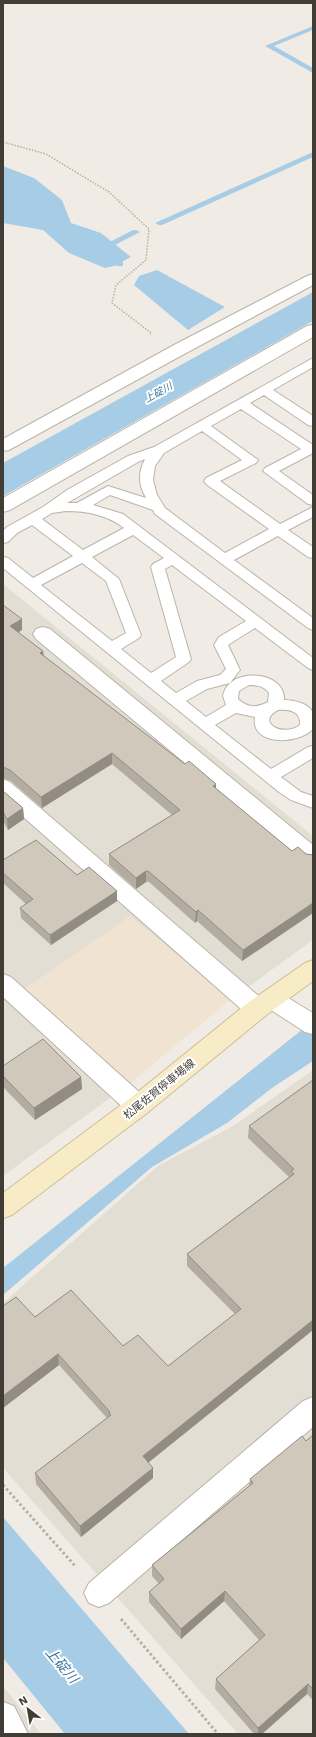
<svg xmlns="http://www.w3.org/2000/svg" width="316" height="1737" viewBox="0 0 316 1737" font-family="'Work Sans','Noto Sans JP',sans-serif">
<rect width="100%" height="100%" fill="#f0ece5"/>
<path fill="#e3ded3" d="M3,584L313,836V940L230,1000L130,916L129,1084L3,1176Z
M313,1070V1734H238L3,1468V1303L158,1166L233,1126Z
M3,1686L41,1734H3Z"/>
<path fill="#f0e3d1" d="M130,916L230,1000L129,1084L24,989Z"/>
<path fill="#a7cde6" d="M3,166L34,178L62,200L71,223L101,233L131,257L114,266L105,268L69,253L43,230L3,223Z
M157,270L225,307L188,330L134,285L139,276Z
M313,292V321L3,496V463Z
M313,1021V1061L272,1088L227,1123L152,1167L3,1295V1268Z
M3,1517L189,1734H65L3,1658Z"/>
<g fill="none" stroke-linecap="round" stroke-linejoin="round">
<path fill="#a7cde6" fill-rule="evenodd" d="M313,26V30L274,46L313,68V73L265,46Z
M313,152V157L162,225H159L155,223Z
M133,230H136L140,232L107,249L123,262V266H117L98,248Z"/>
<g stroke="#bab4a8" stroke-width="2">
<path id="lane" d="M313,358V367L273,390L313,416V426L308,425L264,395L250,403L313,445V453L279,471L313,495V505L308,504L263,471L265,468L301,449L241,409L211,426L258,460L256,463L220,481L280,524L313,507V517L288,530L313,547V558L308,557L278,536L234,560L313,618V630L308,628L155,514L153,510L110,495L93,505L123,514L313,658V670L308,668L255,628L228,645L240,670L230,683L207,689L186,701L206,717L226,705L223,696C228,666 286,670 284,700C293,700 309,703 313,713C314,717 313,725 313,729C298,745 250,746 255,717L236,713L215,725L271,769L308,747L313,746V758L281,777L301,792L313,796V808L291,800L279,792L3,568V557L8,558L33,578L73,556L32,525L17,533L8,542L3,543V531L7,527L43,507L67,490L128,456L154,447ZM202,431L242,460L206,478L204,481L206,484L269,529L225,553L165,508L157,495L153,480L155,466L164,453ZM145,459C138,473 138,484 146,498L108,486L77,503H67L138,462ZM66,511C88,511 107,515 124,528L83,550L42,519L52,513ZM133,535L164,558L153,564L151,567L176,657L151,673L121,649L139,638L141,635L119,579L92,557ZM82,563L106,581L126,633L112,641L41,585ZM172,565L246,621L219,637L214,645L226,669L220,675L197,681L176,693L161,681L189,662L191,659L165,569ZM249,685C257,685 264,686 269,693L268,702C257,708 248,708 238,699L239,691ZM278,710C289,709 301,711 300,725C283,738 255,722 278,710Z"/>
</g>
<g stroke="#bab4a8" stroke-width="2">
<path id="street" d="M313,274V285L186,353L9,450L3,451V439L174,345L307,276Z
M313,325V337L10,510L3,512V498L307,326Z
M43,627L50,629L313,845V865L305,863L36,639L33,634L36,629Z
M3,779L10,782L261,998L264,993L272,990L280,993L313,1013V1034L305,1032L268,1008L265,1016L257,1018L249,1016L3,799Z
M3,974L11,977L147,1099L150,1106L147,1113L138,1116L129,1113L3,997Z
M313,1397V1427L109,1603L99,1607L89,1603L84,1593L89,1583L303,1401Z
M3,1702L14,1706L28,1734H3Z"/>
</g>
<g stroke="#cbbe99" stroke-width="2">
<path id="secondary" d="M313,960V981L265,1016L147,1113L12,1215L3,1218V1193L129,1099L249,1002L305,963Z"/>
</g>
<path stroke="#baaf9b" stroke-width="1.5" stroke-dasharray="1.5 1.5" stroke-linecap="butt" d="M3,142L46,154L109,192L149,229L146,260L116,285L112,303L151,333L150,335"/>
<path stroke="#baaf9b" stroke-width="3" stroke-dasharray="2.5 2.5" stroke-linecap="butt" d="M3,1485L76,1567
M121,1619L218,1734"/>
<use href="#lane" fill="#fff" fill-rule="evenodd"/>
<use href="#street" fill="#fff" fill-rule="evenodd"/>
<use href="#secondary" fill="#f8ecc7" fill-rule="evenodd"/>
</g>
<path fill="#b3aca1" d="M3,605L22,630L18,632L43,651L44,656L216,789L292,851L313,855V913L242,961L197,921L195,923L149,882H146L136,889L109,865V854L172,815L112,764L42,808L11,781L3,778Z
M3,791L23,808L24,819L8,830L3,821Z
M3,860L77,875L117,891V901L51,945L21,918L20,908L26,904L3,883Z
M3,1066L81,1077L82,1089L35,1120L3,1087Z
M313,1080V1330L148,1462L153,1478L81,1537L36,1484L35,1473L107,1418L59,1365L3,1408V1306L123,1346L168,1366L235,1314L187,1266V1254L289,1177L248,1138L249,1126Z
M313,1435V1700L307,1694L262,1734H254L215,1689L216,1679L259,1640L224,1601L181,1639L149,1602V1592L159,1584L152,1576V1565L249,1486L250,1479L306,1441Z"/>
<path fill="#928c83" d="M22,619V630L11,637L10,626Z
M43,651L44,662L40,653Z
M112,753V764L42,808L41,797Z
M216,784V795L213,786Z
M23,808L24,819L8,830L7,819Z
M146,871V882L136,889V878Z
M117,891V901L51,945L50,935Z
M313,903V913L242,961L243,950Z
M198,910L197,921L195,923L196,912Z
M81,1077L82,1089L35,1120L34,1108Z
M313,1320V1330L143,1467V1456Z
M58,1354L59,1365L3,1408V1396Z
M153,1468V1478L81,1537L80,1526Z
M225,1591L224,1601L181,1639V1629Z
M308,1684L307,1694L262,1734H258V1728Z"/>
<path fill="#d0c8bb" stroke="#928c83" d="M3,605L22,619L10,626L43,651L40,653L185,764L189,761L216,784L213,786L292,851L298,847L306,854L313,855V903L243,950L198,910L196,912L148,871H146L136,878L109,854L180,810L112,753L41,797L10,770L3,767Z
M3,791L23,808L7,819L3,812Z
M36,840L77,875L89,867L117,891L50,935L20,908L33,899L3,873V860Z
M43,1039L81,1077L34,1108L3,1076V1066Z
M313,1080V1320L143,1456L153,1468L80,1526L35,1473L111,1415L109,1413L110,1412L58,1354L3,1396V1306L16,1297L35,1317L71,1290L123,1346L138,1335L168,1366L241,1309L187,1254L294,1174L291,1171L294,1169L249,1126Z
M313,1435V1689L308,1684L258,1728L216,1679L265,1635L225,1591L181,1629L149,1592L164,1579L152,1565L253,1483L250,1479L302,1436L306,1441Z"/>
<g text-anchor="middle" stroke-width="4" stroke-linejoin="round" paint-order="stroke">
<g font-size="10" font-style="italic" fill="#3c76a0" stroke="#fff">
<text transform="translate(158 392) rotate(-29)" y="4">上碇川</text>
</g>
<g font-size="11" fill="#413d35" stroke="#fff">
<text transform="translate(159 1089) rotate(-39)" y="4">松尾佐賀停車場線</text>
</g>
<g font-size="14" font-style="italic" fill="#3c76a0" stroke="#fff">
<text transform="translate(62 1665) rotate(50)" y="5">上碇川</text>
</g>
</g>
<rect width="316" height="1737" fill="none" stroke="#413d35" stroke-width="8"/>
<g transform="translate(28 1709) rotate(329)" stroke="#ffffff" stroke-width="3" paint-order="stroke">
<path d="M0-3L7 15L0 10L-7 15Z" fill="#413d35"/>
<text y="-6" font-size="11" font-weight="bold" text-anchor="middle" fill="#413d35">N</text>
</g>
</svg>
